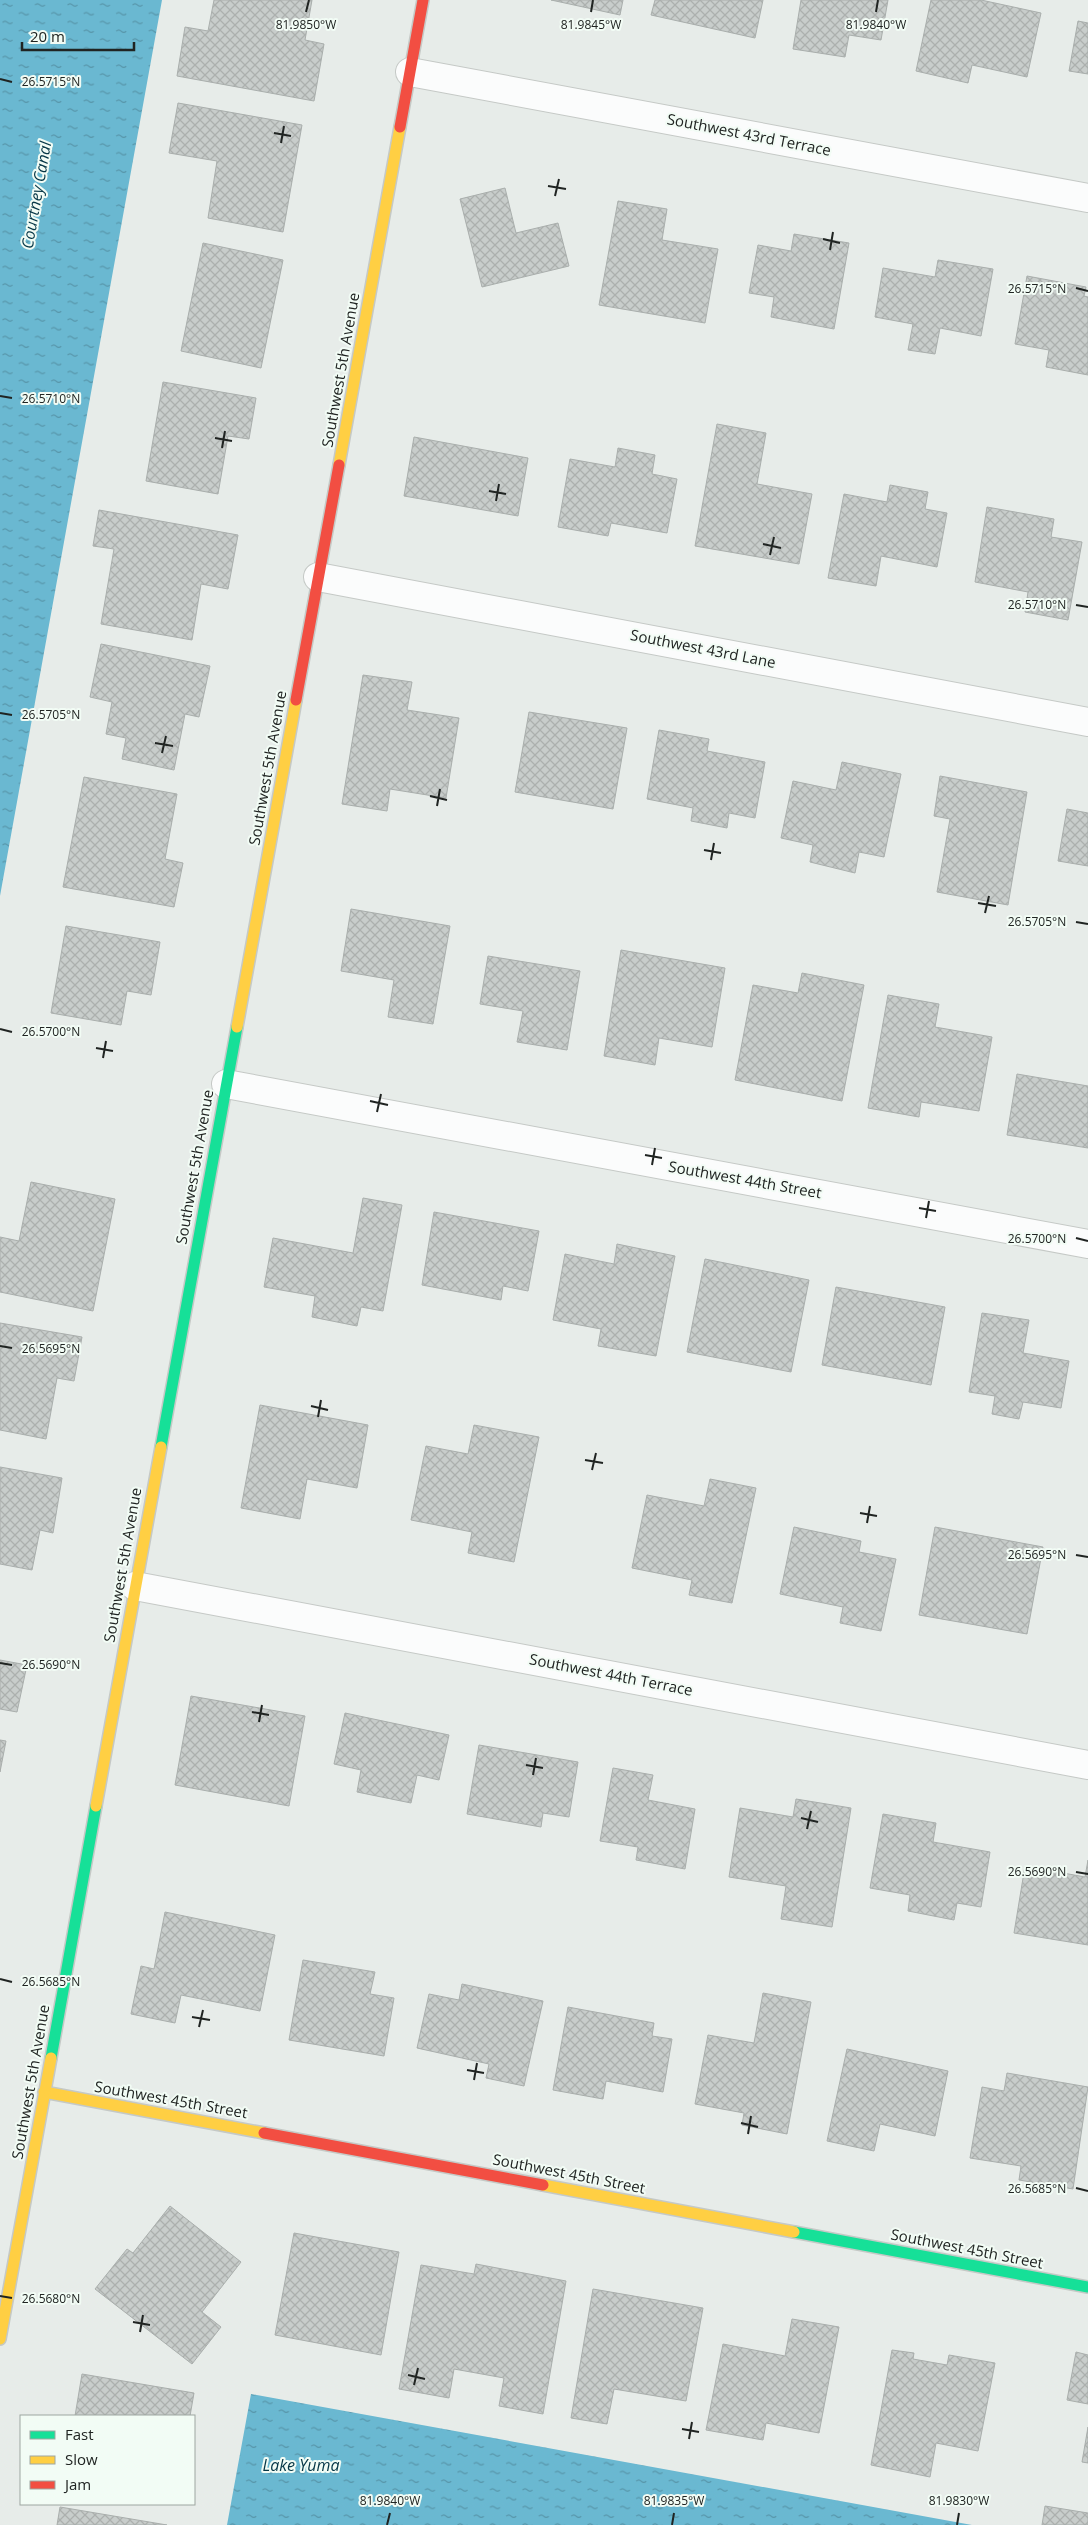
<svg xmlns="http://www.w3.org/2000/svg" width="1088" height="2525" viewBox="0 0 1088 2525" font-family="'Open Sans',sans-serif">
<defs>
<pattern id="water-ripples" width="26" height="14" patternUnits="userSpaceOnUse" patternTransform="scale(1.25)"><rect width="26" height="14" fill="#6ab8d1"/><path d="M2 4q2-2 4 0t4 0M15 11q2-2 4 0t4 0" fill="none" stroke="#5795a9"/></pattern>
<pattern id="building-cross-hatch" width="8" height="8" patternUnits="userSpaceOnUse" patternTransform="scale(1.25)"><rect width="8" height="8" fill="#c8cdcb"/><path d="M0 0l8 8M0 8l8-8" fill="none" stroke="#acb0ae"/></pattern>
</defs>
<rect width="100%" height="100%" fill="#e7ece9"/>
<path fill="url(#water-ripples)" d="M0,0H162L0,896Z
M251,2394L972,2525H227Z"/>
<path fill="url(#building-cross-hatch)" stroke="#a9aeac" d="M214,0H312L305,40L324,44L314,101L177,76L185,27L208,31Z
M551,0H623L620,15Z
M655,0H763L755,38L651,15Z
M801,0H888L881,40L849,35L845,57L793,49Z
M931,0H981L1041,13L1027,77L972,65L968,83L916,71Z
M1078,21L1088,23V74L1069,71Z
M178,103L302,125L283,232L208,218L217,161L169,153Z
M505,188L516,233L558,223L569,266L482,287L460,199Z
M618,201L667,209L662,240L718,249L705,323L599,305Z
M794,234L849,243L834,329L771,317L774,297L749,293L758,245L791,251Z
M203,243L283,260L261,368L181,351Z
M938,260L993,269L981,336L940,328L935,354L908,350L913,324L875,317L883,268L935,277Z
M1027,276L1086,287L1084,296L1088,297V375L1046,367L1049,350L1015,344Z
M163,382L256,398L249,439L228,436L218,494L146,481Z
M717,424L766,433L757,484L812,494L799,564L695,546Z
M414,437L528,458L518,516L404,496Z
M618,448L655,455L652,474L677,479L667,533L611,523L608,536L558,527L570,459L615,467Z
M890,485L928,492L925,509L947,513L937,567L881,556L876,586L828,578L844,494L887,502Z
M987,507L1054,519L1051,537L1082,542L1068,620L1025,612L1028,592L975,582Z
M99,510L238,535L228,589L201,584L192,640L101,624L114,549L93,546Z
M101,644L210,666L199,717L185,714L174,770L122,759L126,738L106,734L112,702L90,697Z
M363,675L412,682L407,710L459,718L446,798L390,789L387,811L342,804Z
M529,712L627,728L613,809L515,792Z
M659,730L709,739L707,751L765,762L755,818L729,813L727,828L691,821L693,808L647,799Z
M842,762L901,774L884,857L859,852L855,873L810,862L813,845L781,838L793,781L836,790Z
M940,776L1027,792L1008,905L937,892L950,819L934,816Z
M84,777L177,794L165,859L183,863L174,907L63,887Z
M1067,809L1088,813V866L1058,861Z
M351,909L450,926L433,1024L388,1017L394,980L341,971Z
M66,926L160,942L151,995L127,991L121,1025L51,1013Z
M621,950L725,968L712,1047L659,1038L655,1065L604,1056Z
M488,956L580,971L567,1050L517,1042L523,1011L480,1004Z
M802,973L864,985L842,1101L735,1080L753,985L798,993Z
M888,995L939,1004L935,1027L992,1037L979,1111L921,1102L919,1117L868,1108Z
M1017,1074L1088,1086V1148L1007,1135Z
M31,1182L115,1199L93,1311L0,1292V1237L19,1241Z
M363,1198L402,1205L383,1311L361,1307L357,1326L312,1317L315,1296L264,1287L273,1238L353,1253Z
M434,1212L539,1231L528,1291L503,1286L501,1300L422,1285Z
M617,1244L675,1256L656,1356L598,1346L601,1329L553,1320L565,1254L614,1264Z
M705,1259L809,1280L791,1372L687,1352Z
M836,1287L945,1307L931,1385L822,1365Z
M982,1313L1029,1320L1023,1353L1069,1361L1061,1408L1023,1402L1019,1419L992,1414L995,1396L969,1392Z
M0,1323L82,1337L74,1381L57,1378L46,1439L0,1430Z
M260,1405L368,1425L357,1488L307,1479L300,1519L241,1508Z
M474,1425L539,1437L514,1562L468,1553L472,1532L411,1520L426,1446L468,1454Z
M0,1467L62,1478L53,1533L40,1530L32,1570L0,1564Z
M710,1479L756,1488L732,1603L689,1595L692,1580L632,1568L647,1495L704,1506Z
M794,1527L861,1541L859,1552L896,1559L881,1631L840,1623L843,1607L780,1594Z
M935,1527L1043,1547L1027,1634L919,1615Z
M0,1660L27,1665L17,1712L0,1709Z
M191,1696L305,1716L289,1806L175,1785Z
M345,1713L449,1735L439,1780L417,1775L411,1803L357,1792L361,1770L334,1764Z
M0,1740L6,1741L0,1772Z
M479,1745L578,1762L569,1817L543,1813L541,1827L467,1814Z
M613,1768L653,1775L648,1800L695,1809L685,1869L636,1860L638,1847L600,1841Z
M796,1799L851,1808L832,1927L781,1919L786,1886L729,1877L740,1808L793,1817Z
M883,1814L936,1823L933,1842L990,1852L981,1907L957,1903L954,1920L908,1911L910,1895L870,1888Z
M1088,1860V1945L1014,1933L1025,1866L1085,1877Z
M165,1912L275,1935L260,2011L181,1995L175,2023L131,2014L141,1966L154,1969Z
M303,1960L375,1972L370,1994L394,1998L384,2056L289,2040Z
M462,1984L543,2001L524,2086L486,2078L489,2064L417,2048L429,1994L459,2000Z
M763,1993L811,2002L787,2134L742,2125L744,2113L695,2104L708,2035L754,2043Z
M568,2007L654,2023L652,2036L672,2039L663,2092L606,2081L603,2099L553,2090Z
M847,2049L948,2071L935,2136L880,2124L874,2151L827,2141Z
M1007,2073L1088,2087L1073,2189L1019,2180L1021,2166L970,2158L982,2087L1004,2091Z
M170,2206L241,2262L202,2312L221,2327L192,2364L95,2289L127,2249L133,2253Z
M294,2233L399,2252L381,2355L275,2335Z
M476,2264L566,2281L543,2414L499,2406L504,2378L454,2369L449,2398L399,2389L421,2265L474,2274Z
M593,2289L703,2308L686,2401L614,2389L607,2424L571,2418Z
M792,2319L839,2327L819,2433L766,2423L763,2440L706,2430L723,2344L785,2356Z
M892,2350L914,2353L913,2359L947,2365L949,2355L995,2363L978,2451L936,2443L930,2477L871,2465Z
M1076,2352L1088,2355V2404L1067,2400Z
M82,2374L194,2393L190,2416H75Z
M1088,2427V2463L1082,2462Z
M1045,2506L1088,2513V2525H1042Z
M60,2507L167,2525H57Z"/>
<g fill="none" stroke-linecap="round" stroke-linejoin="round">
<g stroke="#c5c9c6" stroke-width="30">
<path id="street" d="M410,72L1088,198
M318,577L1088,722
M226,1084L1088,1244
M135,1586L1088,1765"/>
</g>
<g stroke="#c5c9c6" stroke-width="14">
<path id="fast" d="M161,1447L237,1027
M51,2058L96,1806
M794,2232L1088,2287"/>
</g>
<g stroke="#c5c9c6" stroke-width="14">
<path id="slow" d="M339,465L400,127
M237,1027L296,700
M96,1806L161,1447
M44,2092L264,2133
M543,2185L794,2232
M0,2339L51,2058"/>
</g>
<g stroke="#c5c9c6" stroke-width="14">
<path id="jam" d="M400,127L423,0
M296,700L339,465
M264,2133L543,2185"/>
</g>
<use href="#street" stroke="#fbfcfc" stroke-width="28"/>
<use href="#fast" stroke="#16e098" stroke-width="11"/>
<use href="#slow" stroke="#ffcf43" stroke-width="11"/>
<use href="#jam" stroke="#f24e42" stroke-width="11"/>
</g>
<path fill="none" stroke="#202422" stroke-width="2" d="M306,12L309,0M591,12L593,0M876,12L878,0M0,79L12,82M274,133L291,136M281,143L284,126M548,186L566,189M555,196L559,179M823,239L840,243M830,250L833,232M1076,288L1088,291M0,396L12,398M215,438L232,441M222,448L225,431M489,491L506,494M496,501L499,484M763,544L781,548M770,555L774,537M1076,605L1088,607M0,713L12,715M155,743L173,746M162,753L166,736M430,796L447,800M437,806L440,789M704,850L721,853M711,860L714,843M978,903L996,906M985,913L989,896M1076,922L1088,924M0,1029L12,1032M96,1048L113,1051M103,1058L106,1041M370,1101L388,1105M377,1112L381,1094M645,1155L662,1158M652,1165L655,1148M919,1208L936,1211M926,1218L929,1201M1076,1238L1088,1241M0,1346L12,1348M311,1406L328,1410M318,1417L321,1400M585,1460L603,1463M592,1470L596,1453M860,1513L877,1516M867,1523L870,1506M1076,1555L1088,1557M0,1663L12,1665M252,1712L269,1715M259,1722L262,1705M526,1765L543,1768M533,1775L536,1758M801,1818L818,1822M807,1829L811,1811M1076,1872L1088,1874M0,1979L12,1982M192,2017L210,2020M199,2027L203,2010M467,2070L484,2073M474,2080L477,2063M741,2123L758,2127M748,2134L751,2116M1076,2188L1088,2191M0,2296L12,2298M133,2322L150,2325M140,2332L143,2315M408,2375L425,2379M414,2385L418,2368M682,2429L699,2432M689,2439L692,2422M387,2525L390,2513M672,2525L674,2513M957,2525L959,2513"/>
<g text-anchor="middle" stroke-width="4" stroke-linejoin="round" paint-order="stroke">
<g font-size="15" fill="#202422" stroke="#f2fcf5">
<text transform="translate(749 135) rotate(11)" y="5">Southwest 43rd Terrace</text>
<text transform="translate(341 370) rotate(-80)" y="5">Southwest 5th Avenue</text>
<text transform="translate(703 649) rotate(11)" y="5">Southwest 43rd Lane</text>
<text transform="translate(268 768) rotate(-80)" y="5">Southwest 5th Avenue</text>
<text transform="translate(195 1167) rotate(-80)" y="5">Southwest 5th Avenue</text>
<text transform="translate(745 1180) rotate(10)" y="5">Southwest 44th Street</text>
<text transform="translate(123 1565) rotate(-80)" y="5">Southwest 5th Avenue</text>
<text transform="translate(611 1675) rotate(11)" y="5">Southwest 44th Terrace</text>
<text transform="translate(31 2082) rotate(-80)" y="5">Southwest 5th Avenue</text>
<text transform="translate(171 2100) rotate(10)" y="5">Southwest 45th Street</text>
<text transform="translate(569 2174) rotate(11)" y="5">Southwest 45th Street</text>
<text transform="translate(967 2249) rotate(11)" y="5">Southwest 45th Street</text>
</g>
<g font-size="16" font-style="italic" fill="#053646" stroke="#f2fcf5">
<text transform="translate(36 195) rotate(-80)" y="6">Courtney Canal</text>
<text x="301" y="2471">Lake Yuma</text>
</g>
</g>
<g font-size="12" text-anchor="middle" fill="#202422" stroke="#f2fcf5" stroke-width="4" stroke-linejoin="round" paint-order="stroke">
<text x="306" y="29">81.9850°W</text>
<text x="591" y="29">81.9845°W</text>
<text x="876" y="29">81.9840°W</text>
<text x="51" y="86">26.5715°N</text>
<text x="1037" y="293">26.5715°N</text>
<text x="51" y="403">26.5710°N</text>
<text x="1037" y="609">26.5710°N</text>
<text x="51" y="719">26.5705°N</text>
<text x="1037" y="926">26.5705°N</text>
<text x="51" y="1036">26.5700°N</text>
<text x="1037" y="1243">26.5700°N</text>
<text x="51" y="1353">26.5695°N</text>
<text x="1037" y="1559">26.5695°N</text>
<text x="51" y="1669">26.5690°N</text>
<text x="1037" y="1876">26.5690°N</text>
<text x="51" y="1986">26.5685°N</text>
<text x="1037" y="2193">26.5685°N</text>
<text x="51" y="2303">26.5680°N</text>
<text x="390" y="2505">81.9840°W</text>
<text x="674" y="2505">81.9835°W</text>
<text x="959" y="2505">81.9830°W</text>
</g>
<rect x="20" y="2415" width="175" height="90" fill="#f2fcf5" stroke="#9ea6a1"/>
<rect x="30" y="2431" width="25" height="8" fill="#16e098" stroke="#9ea6a1"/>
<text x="65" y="2440" font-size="15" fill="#202422">Fast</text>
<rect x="30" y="2456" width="25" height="8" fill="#ffcf43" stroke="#9ea6a1"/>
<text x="65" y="2465" font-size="15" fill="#202422">Slow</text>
<rect x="30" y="2481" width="25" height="8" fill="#f24e42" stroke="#9ea6a1"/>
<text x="65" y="2490" font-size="15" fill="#202422">Jam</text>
<path d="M22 42v8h112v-8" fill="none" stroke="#202422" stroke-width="2.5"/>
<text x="30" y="42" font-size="15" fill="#202422" stroke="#f2fcf5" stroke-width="4" paint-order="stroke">20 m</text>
</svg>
